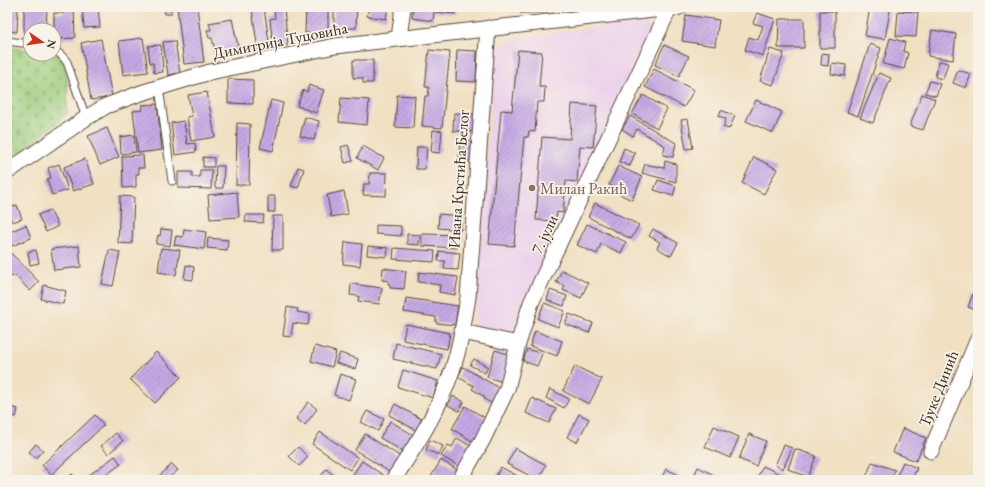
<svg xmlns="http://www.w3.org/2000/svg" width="985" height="487" viewBox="0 0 985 487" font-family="'EB Garamond',serif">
<defs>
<pattern id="cemetery-stones" width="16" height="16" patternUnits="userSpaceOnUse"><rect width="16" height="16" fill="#9bcc7c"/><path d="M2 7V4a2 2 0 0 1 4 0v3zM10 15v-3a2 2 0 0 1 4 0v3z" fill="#86af6b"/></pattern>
<pattern id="building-hatch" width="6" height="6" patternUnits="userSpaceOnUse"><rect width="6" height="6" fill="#c4a9e5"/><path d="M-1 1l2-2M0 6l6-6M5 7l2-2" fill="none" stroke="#a08ab9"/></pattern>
</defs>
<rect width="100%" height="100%" fill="#f7f3e8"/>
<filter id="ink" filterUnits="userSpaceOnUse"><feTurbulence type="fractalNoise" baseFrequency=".025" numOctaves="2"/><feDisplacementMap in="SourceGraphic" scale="8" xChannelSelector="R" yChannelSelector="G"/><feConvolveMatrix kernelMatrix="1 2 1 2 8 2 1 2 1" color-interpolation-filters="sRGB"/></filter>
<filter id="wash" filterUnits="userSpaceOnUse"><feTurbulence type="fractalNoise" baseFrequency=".012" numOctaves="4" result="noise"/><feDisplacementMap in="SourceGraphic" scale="16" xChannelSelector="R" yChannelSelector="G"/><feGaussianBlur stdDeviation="0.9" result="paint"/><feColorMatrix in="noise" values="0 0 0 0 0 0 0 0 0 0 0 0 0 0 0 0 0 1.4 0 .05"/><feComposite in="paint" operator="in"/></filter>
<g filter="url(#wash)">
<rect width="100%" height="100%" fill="#f1e0c2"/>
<path fill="#ecd1ea" d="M644,22L651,28L512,336L474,328L495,48L520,37Z"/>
<path fill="url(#cemetery-stones)" stroke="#6b7b4d" d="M7,47L30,50V54L58,55C71,70 67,95 67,114L31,145L7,162Z"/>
<g id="blocks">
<path fill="url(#building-hatch)" d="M7,7H18L17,32L7,31Z
M24,7H47L46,30H30V33H24Z
M63,7H74L75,38L54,39V13H63Z
M82,7H98L100,27L84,28Z
M164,7H171V14H165Z
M177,7H197L204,62L184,64Z
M264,7L270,49L258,51L252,9Z
M306,7H328V33H305Z
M334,7H357L356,28H334Z
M369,7H388L386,19L367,16Z
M413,7H456L455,14L434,12L433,21L412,18Z
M520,7H548V12L520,13Z
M870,7L890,10L885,39L865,36Z
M284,9L288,45L276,46L275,37L272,38L270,19L275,18L274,10Z
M820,11H835V48H820Z
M898,11L918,12L916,37L896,36Z
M757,13L775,19L763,56L745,50L749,37L758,40L763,26L753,23Z
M686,15L719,20L715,46L682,41Z
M232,19L239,51L216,56L212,38H209L207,30H211L209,23Z
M779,19H804V48H778Z
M932,30L956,34L953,60L928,56Z
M143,38L148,72L123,75L119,41Z
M890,38L905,42L903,51L908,53L904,69L883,64Z
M101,39L112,97L91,100L81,43Z
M175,41L180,73L168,75L163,42Z
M870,44L881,48L858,116L847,112Z
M161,45L163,72L154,73L153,63H150L148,46Z
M664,45L689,56L679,76L655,65Z
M770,49L784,53L773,85L760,81Z
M429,50L450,52L442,128L422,126L425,96H428L429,87H425Z
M457,50L477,51L476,82L456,81Z
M518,50L542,52L539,87H545L544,102H537L535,132L529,131L528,137H524L514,246L489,244L501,110L512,111Z
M822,53L829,54L828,66L821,65Z
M353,60H373V83H363V78H353Z
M939,61L948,63L943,79L935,77Z
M832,63L846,65L845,76L831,74Z
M654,69L694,90L684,107L645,87Z
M958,70L971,74L966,88L953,83Z
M879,73L891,78L873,123L860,118Z
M228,79L253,80V104L228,103Z
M930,81L940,84L936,96L925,93Z
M309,85L324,90L316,113L297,106L303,90L307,92Z
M207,92L215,137L191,141L187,117L192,116L188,95Z
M922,94L935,99L923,130L910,126Z
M397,95L415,96L413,128L395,127Z
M643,95L667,109L657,128L632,114Z
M341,98L369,100L367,125L339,122Z
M271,100L283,103L273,151L260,148Z
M756,100L782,112L773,133L746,121Z
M157,104L162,150L138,153L133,111L143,110L142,105Z
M572,104L597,106L593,147L580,146L577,182L566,181L563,213L557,212L556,221L536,220L542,137L570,139Z
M721,110L735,116L729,129L723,127L726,119L719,116Z
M454,113L475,114L474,132L453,131Z
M630,116L676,143L673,157L663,155L665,146L637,129L633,136L622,129Z
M305,117L319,121L314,140L300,136Z
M688,119L693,148L686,149L681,120Z
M184,121L187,144L195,143L196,152L175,155L171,123Z
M237,123L250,124L249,185H236Z
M107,128L119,157L100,165L88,136Z
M433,130L442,131L440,153L431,152Z
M134,135L136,152L121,154L120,137Z
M460,140L472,141L471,161H459Z
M348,145L353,161L345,163L341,147Z
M363,146L384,158L378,170L357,158Z
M417,147H427L425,169H416Z
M624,148L635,153L630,166L619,162Z
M143,155L144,168H138L139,174H136V187L123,188L122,156Z
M203,157L214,158V167H203Z
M754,157L777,169L764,194L742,183Z
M85,159L94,184L73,191L64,167Z
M665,161L676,164V182L642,173L645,164L664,168Z
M59,164L68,190L52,195L47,179L51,178L48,168Z
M216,166H224L223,188H215Z
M618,166L642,177L632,200L615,192L617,188L609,185Z
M298,167L304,169L298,188L291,186Z
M200,170H212L211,189L178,188V172H192V177H200Z
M370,173H387L386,196L363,195L364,184H369Z
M658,180L676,186L673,196L654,190Z
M344,191L348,214L331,217L327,195Z
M237,192L239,217L210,219L208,195Z
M120,196L134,197L132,244L118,243Z
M268,196H275V212H268Z
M595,203L639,225L631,239L588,217Z
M17,205L22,219L12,222L7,209Z
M50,210L58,226L46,232L38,215Z
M439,214L462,216L461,230L438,228Z
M246,215H264L263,223L245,222Z
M273,216H283V250H272Z
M587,224L626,242L621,253L601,244L597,254L577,245Z
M26,225L31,238L12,246L7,233Z
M376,225L401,226V236L376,234Z
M161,229L172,230L170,246L156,244L158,235L160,236Z
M184,229L206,232L204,249L174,245L176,236L183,237Z
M653,229L678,243L671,256L657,248L660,242L649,236Z
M407,234L420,235L419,245L407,244Z
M422,234L459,235L458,248L422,246Z
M208,238L228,240L227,250L207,248Z
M345,242L362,244L360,266L343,264Z
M79,246L81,267L54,270L51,249Z
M368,246L388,248L387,257L367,255Z
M161,248L180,250L176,275L158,272Z
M394,248L435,251L434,262L393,259Z
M7,249L39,282L30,291L15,275L12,277L7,272Z
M36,250L39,263L30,265L28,252Z
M109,250L120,252L113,286L102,284Z
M439,251L460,253L458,270L444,269L445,261H438Z
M186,265L194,267L193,280L184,279Z
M383,268L406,271L404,289L390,288V284H388L389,281L382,280Z
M562,270L588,283L581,298L563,290L565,286L556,282Z
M419,272L458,277L455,295L439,292L440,285L418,282Z
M351,284L382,288L379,304L358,301L359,296L350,295Z
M44,285L66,291L63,304L41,299Z
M550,290L567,296L564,306L547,300Z
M973,294L978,296V311L968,307Z
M406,298L458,306L455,325L436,323V317L404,312Z
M544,303L565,311L558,327L538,319Z
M287,307L298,309L297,312L310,314L308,325L293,323L291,337L283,336Z
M569,314L593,323L589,333L565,324Z
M406,324L450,333L447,349L403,340Z
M535,331L562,341L557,356L530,346Z
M396,343L441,354L437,369L393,359Z
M315,346L336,352L332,367L311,361Z
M527,349L542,354L537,366L523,361Z
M495,350L511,355L503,382L487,377Z
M156,352L181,377L155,403L130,379Z
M340,353L358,359L355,369L336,363Z
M474,359L488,367L485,373L470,365Z
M575,366L602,379L589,404L563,391Z
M463,367L501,389L493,404L484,399L485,397L472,389L474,386L458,377Z
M403,370L438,381L433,398L398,387Z
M340,374L356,379L349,400L334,395Z
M550,389L569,399L564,408L546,398Z
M453,396L464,402L459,411L448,405Z
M532,398L556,409L549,423L526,413Z
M308,402L317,409L305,425L296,419Z
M395,404L425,421L419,432L389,415Z
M7,406L18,409L16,417L12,416L10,424L7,423Z
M465,406L487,419L474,442L452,429Z
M367,411L384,419L378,431L361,422Z
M579,414L589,419L577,442L567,437Z
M95,415L104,425L51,475L42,465Z
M390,421L415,436L406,453L380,438Z
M714,426L739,437L730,458L705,447Z
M903,428L926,438L916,461L893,452Z
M320,432L358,458L350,470L312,444Z
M116,433L123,441L108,454L101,446Z
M365,434L401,457L391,473L355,450Z
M749,434L766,441L756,466L739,459Z
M457,438L472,447L460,467L441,456L448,445L452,447Z
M430,440L443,446L439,455L426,450Z
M36,444L43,450L36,458L29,452Z
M784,445L792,448L783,469L775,465Z
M298,447L308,457L299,466L289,456Z
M515,448L546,465L538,480L507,464Z
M795,449L816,456L808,477L788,469Z
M115,456L121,464L99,480H91L88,476Z
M441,460L459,471L454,480H429Z
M362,461L386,477L385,480H358L352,476Z
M872,462L895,470L891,480H865Z
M903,462L917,468L912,480H909L897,475Z
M172,464L178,470L166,480H155Z
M763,466L782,475L780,480H756Z
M501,467L523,479L522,480H494Z
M698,467L718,477L716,480H692Z
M326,469L340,480H318Z
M666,469L679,475L677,480L661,479Z
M72,474L78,480H66Z"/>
</g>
</g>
<g filter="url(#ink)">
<use href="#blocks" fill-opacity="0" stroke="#564537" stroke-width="1"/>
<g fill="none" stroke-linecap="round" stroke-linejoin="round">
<g stroke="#564537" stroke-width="9">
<path id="service" d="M7,41L30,44
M54,49L63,57L67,62L86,118
M159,87L172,181"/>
</g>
<g stroke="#564537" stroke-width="17">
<path id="minor" d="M399,38L403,7
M7,172L86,118L106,106L141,93L210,72L335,46L680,7
M463,332L518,344
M931,451L978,339
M393,480C419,441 445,401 457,354C462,335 465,316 468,297L488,28
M460,480L483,439L507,389L518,344L531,303L670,7"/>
</g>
<use href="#service" stroke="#fff" stroke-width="7"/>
<use href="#minor" stroke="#fff" stroke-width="15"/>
</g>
</g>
<circle fill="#8d6e63" stroke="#f7f3e8" stroke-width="1.5" cx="532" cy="188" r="4"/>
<g text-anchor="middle" stroke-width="3.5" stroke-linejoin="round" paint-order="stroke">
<g font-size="16" fill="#3b2a1e" stroke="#f7f3e8">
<text transform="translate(280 40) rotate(-11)" y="6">Димитрија Туцовића</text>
<text transform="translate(458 179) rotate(-86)" y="6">Ивана Крстића Белог</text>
<text transform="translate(544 234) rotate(-65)" y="6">7. јули</text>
<text transform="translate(938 388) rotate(-68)" y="6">Ђуке Динић</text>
</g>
<g font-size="16" fill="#785e54" stroke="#f7f3e8" text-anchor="start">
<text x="540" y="194">Милан Ракић</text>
</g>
</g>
<rect width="985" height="487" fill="none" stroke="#f7f3e8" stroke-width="24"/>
<g transform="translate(42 42) rotate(103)"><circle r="19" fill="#f7f3e8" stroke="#aca397"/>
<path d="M0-3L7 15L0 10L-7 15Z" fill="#c8321e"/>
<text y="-6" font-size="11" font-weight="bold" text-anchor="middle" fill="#3b2a1e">N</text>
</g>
</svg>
